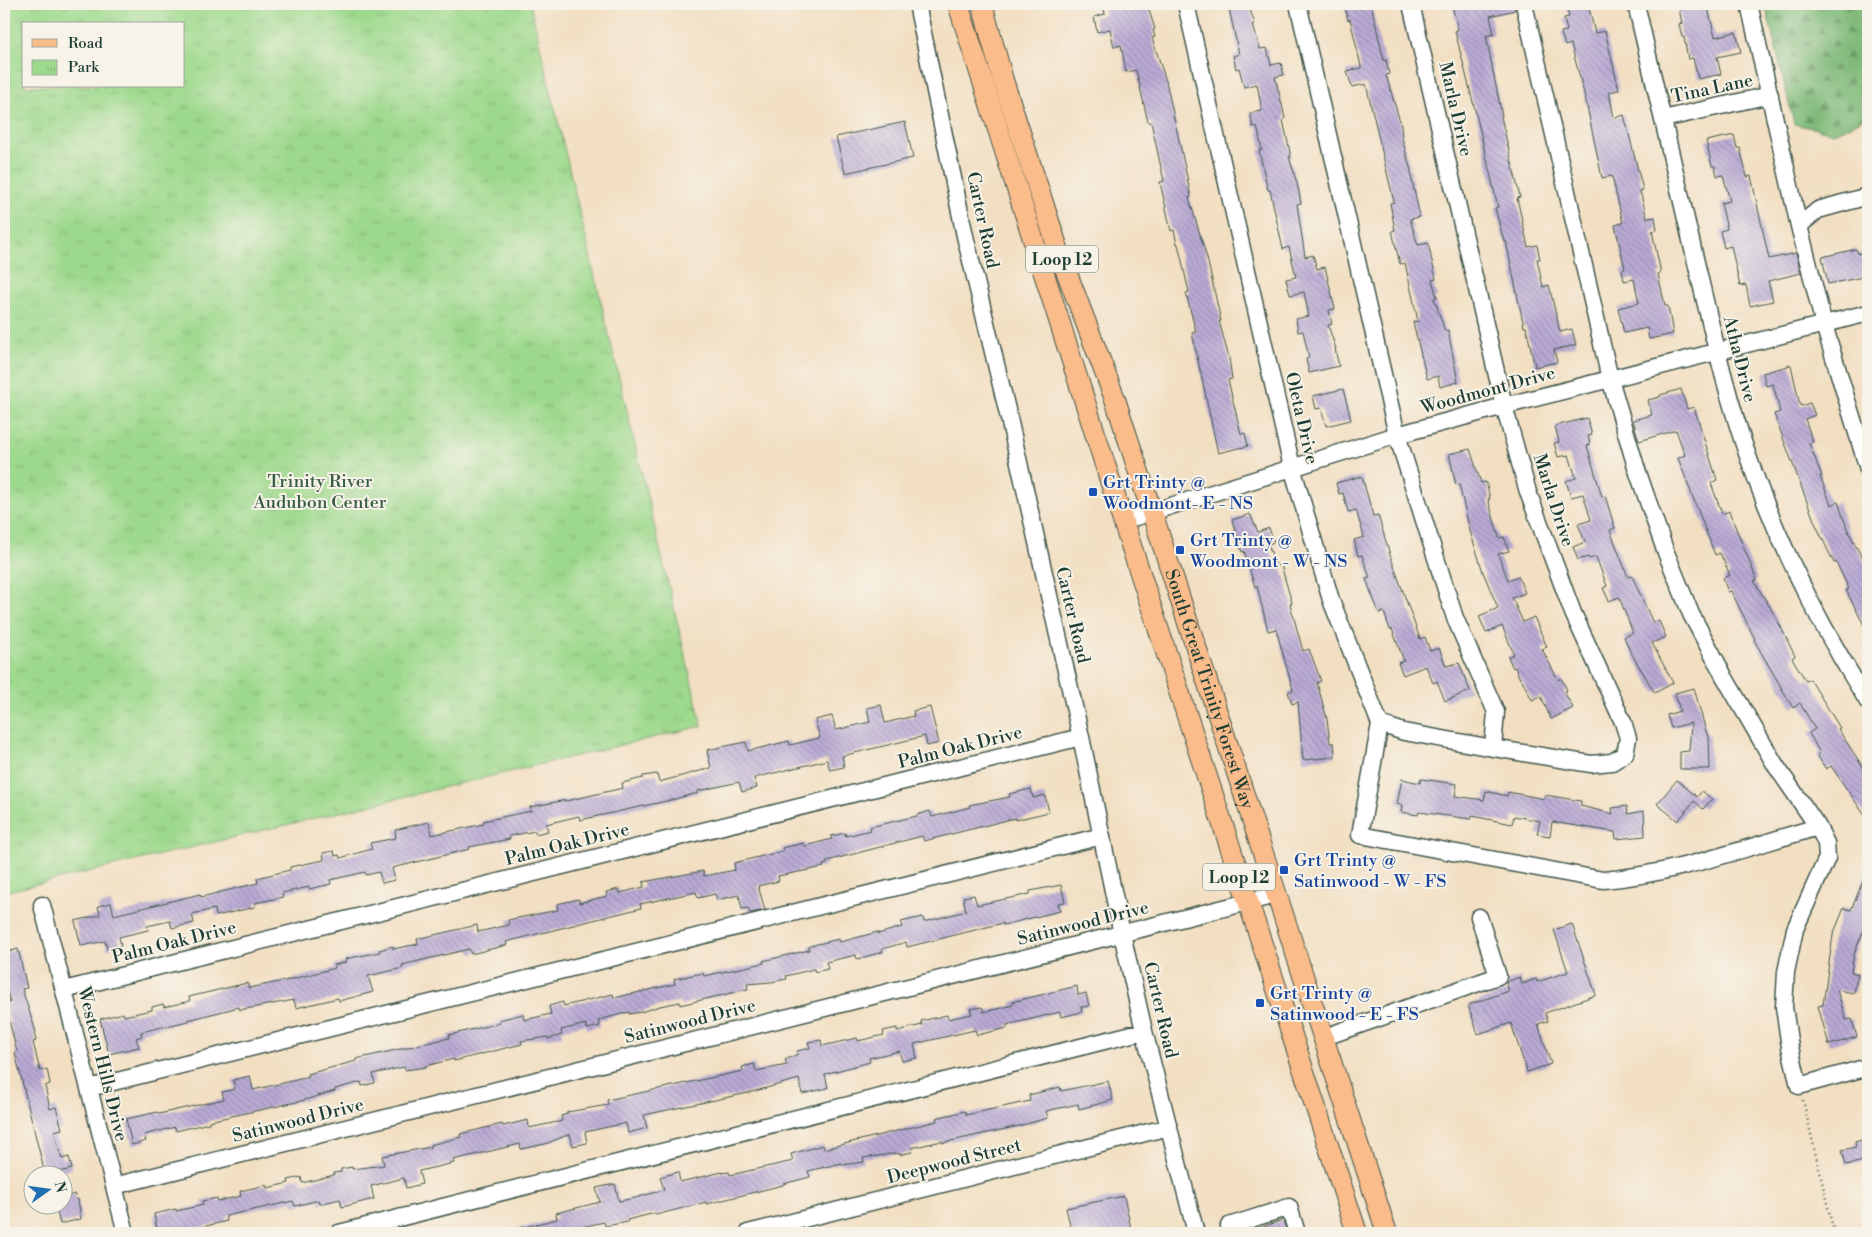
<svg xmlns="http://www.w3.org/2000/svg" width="1872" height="1237" viewBox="0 0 1872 1237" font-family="'Libre Bodoni',serif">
<defs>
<pattern id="forest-firs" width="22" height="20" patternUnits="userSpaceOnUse" patternTransform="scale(1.25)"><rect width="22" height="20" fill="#7eb978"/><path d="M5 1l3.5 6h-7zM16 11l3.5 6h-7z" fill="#679863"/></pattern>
<pattern id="park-tufts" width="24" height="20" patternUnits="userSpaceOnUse" patternTransform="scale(1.25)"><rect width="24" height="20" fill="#9dd98c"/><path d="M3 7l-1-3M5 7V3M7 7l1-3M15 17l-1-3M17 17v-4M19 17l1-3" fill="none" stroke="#87bb79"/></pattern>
<pattern id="building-back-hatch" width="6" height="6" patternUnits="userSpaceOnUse" patternTransform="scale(1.25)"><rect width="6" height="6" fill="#baaad5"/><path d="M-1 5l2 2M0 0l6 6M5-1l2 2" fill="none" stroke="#978cae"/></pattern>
</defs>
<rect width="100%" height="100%" fill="#f7f3e8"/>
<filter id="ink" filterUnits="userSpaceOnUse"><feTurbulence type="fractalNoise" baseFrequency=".02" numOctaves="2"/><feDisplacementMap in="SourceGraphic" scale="10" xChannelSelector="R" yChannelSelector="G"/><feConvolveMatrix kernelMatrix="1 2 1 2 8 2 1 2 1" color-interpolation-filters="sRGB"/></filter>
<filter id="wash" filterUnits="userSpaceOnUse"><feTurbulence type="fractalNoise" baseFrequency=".0096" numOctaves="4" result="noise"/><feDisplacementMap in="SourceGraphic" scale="20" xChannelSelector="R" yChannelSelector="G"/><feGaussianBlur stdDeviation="1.12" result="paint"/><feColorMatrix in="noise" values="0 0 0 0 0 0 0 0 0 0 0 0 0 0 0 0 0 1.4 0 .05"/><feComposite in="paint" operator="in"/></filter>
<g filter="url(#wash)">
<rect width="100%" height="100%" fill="#f2dfc2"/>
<path fill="url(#forest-firs)" stroke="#4e7b56" d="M1765,4H1868V117L1834,133L1794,124Z"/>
<path fill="url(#park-tufts)" stroke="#5e8b60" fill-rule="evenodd" d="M4,4H530L702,726L4,892ZM24,24H184V86H24Z"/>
<g id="blocks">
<path fill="url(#building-back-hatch)" d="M1103,4H1147L1155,29L1153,30L1155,37L1152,38L1166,81L1187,177L1191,197L1189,198L1207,258L1221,321H1219L1229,358L1232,379L1228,380L1241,434L1245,433L1248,446L1218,453L1192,333L1196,332L1186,293L1189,292L1178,244H1177L1174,230L1171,231L1160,182L1164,181L1151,122H1148L1136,70L1126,72L1121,45L1114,47L1110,29L1097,32L1094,17L1105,14Z
M1228,4H1248L1255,24L1253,25L1260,49L1267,48L1271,65L1281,63L1284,75L1275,77L1283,109L1285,119L1283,120L1291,157H1289L1297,183L1301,203L1297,204L1305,257L1313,255L1317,269L1325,267L1335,309L1329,310L1332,324L1328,325L1336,349H1335L1339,366L1309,373L1306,359L1309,358L1303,331L1298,332L1296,319L1309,316L1304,292L1290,295L1286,279L1296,277L1289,247L1283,249L1270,190H1268L1259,150H1262L1257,126L1253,127L1250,113L1262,111L1257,84L1244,87L1239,68L1236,69L1233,56L1239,54Z
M1344,4H1371L1384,61L1386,60L1389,74L1386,75L1401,125L1402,138L1412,175L1411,176L1420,217L1410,219L1418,245L1428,243L1436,279L1432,280L1437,297L1434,298L1445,331L1448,330L1458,382L1440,387L1438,376L1427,379L1413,322L1418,321L1405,263L1400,264L1392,231L1395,230L1390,203L1394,202L1366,84L1352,87L1347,71L1361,68V66L1350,19L1348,20Z
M1461,4H1514L1515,10L1490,16L1494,34L1486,36L1502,116L1501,117L1520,197L1517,198L1528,247L1537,245L1540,259H1537L1543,287L1549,285L1560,332L1572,329L1576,345L1554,350L1557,362L1535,367L1526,327H1524L1506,241H1504L1495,208L1498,207L1478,122L1455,31L1458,30L1452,5Z
M1565,4H1588L1595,33L1605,31L1619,90L1609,92L1614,118L1624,115L1643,190L1640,191L1647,218L1655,217L1657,230L1652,231L1661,273L1658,274L1665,306H1668L1673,334L1649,339L1647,328L1624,333L1618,308L1639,303L1634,279L1624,281L1622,270L1625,269L1615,225L1623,223L1612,176L1602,178L1585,97L1571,44L1565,46L1561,32L1567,31L1564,18L1569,17Z
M1678,4H1707L1715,37L1736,32L1741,52L1717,57L1721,74L1698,79L1693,58L1688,59L1684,37H1682L1679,24L1682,23Z
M905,122L913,158L845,173L836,137Z
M1734,135L1737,148H1740L1747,177L1751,176L1769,259L1796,253L1801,273L1768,281L1773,301L1750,306L1746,285L1740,286L1731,246L1724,248L1720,231L1727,229L1721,203L1730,201L1723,175L1717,176L1715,166H1712L1706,141Z
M1856,249L1858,254L1868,251V276L1828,284L1822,257Z
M1791,365L1800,405L1801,406L1810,403L1815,415L1805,419L1813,442L1809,443L1822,476H1820L1831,505L1838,502L1848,531L1868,569V633L1846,590L1849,589L1836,562L1834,563L1815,523L1774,414L1780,412L1773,384L1766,386L1763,373Z
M1343,389L1351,420L1326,426L1321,408L1316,409L1313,396Z
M1681,389L1687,409L1694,407L1717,480L1711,483L1722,514L1729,511L1757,580L1754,581L1776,617L1795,656L1792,658L1806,681L1810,679L1840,728L1838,729L1868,775V820L1831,766L1826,769L1817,755L1820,753L1809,733L1815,729L1800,703L1793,708L1754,640L1755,639L1731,591L1728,592L1723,578L1730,575L1720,553L1715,555L1678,458L1685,455L1676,430L1639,441L1633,420L1652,415L1648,400L1660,397V395Z
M1587,418L1592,435L1588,436L1590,445L1587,446L1602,497L1605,496L1615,528L1610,530L1628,577L1632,576L1653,623L1659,621L1666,637L1652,643L1673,683L1655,693L1630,651L1624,637L1633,633L1619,597L1609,601L1603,588L1607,586L1596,557L1589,559L1588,557L1578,560L1573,547L1585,542L1578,524L1591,520L1583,494L1571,497L1566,481L1576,478L1569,455L1558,457L1554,443L1559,442L1555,426Z
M1470,449L1481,483L1486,482L1490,499H1488L1499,538L1504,537L1509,551L1498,554L1508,580L1518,576L1525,593L1512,598L1523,622L1534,617L1547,647L1542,649L1558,680L1561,678L1567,690L1564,692L1573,708L1551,719L1541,696L1532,700L1521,678L1520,679L1515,667L1513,668L1508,657L1514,654L1502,626L1486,633L1479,616L1498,608L1483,572L1470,531L1459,484L1456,485L1449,454Z
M1362,476L1373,516L1378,515L1390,555L1420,639L1425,637L1430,651L1439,648L1446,666L1459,663L1470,691L1445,701L1437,681L1433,683L1426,666L1403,675L1398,663L1404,661L1392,629L1390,630L1384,612L1379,613L1366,579L1370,578L1362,555L1358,556L1354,540L1364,537L1356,510L1348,512L1343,493L1339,494L1336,483Z
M1250,514L1258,532L1269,528L1274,542L1268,544L1276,566L1281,565L1292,603L1290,604L1303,651L1309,649L1321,681L1317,683L1327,719L1330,743H1334L1335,757L1303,760L1298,702L1292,704L1288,692L1293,690L1276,629L1268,631L1257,586L1255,587L1244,551L1242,552L1232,520Z
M1694,688L1707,735H1709L1710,769H1680V752L1689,751L1691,723L1671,728L1667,715L1680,711L1675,693Z
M881,705L885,723L914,716L913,711L930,707L939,743L927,746L925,736L842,756L844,767L830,770L827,760L754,778L757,788L742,792L739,782L698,791V793L671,800L580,820L579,816L546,824L548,831L536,834L535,831L509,836L510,839L469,847L470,849L392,868L395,880L382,883L379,872L366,875L365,872L352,875L330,880L331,884L309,889V887L282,893L283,897L255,903V907L216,916L215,909L192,914L194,923L172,928L170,921L147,926L148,930L119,937L121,946L107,949L105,941L81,946L75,921L100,915L98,906L111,903L114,915L200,894L201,897L258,883L257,878L290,870V867L324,860L323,853L334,851L335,856L339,855L340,858L372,849L370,843L396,838L395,830L411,826L429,822L432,835L484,824L483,821L531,811L530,807L566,800V801L623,788L622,783L643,778V776L657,774L659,782L711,768L707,750L746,742L748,751L789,741L790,745L820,738L815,720L832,716L836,730L870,722L867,708Z
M1402,779L1420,783L1421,779L1457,784L1455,796L1484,800L1486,791L1507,796L1508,792L1545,799V795L1581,801V806L1613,814L1612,808L1627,806L1628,814L1644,811L1645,836L1616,839L1615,832L1552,822L1550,836L1537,834L1540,821L1514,816L1512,824L1472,816L1471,819L1419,812L1418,815L1401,812L1402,805L1397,804Z
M1677,780L1697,797L1702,791L1712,799L1703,809L1694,801L1678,821L1657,804Z
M1031,789L1033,798L1045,795L1049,812L1015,820V818L924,841L922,836L827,861V864L823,865L824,867L778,876L779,881L758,886L765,910L750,913L748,908L742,909L739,895L717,900L715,894L698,898L696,892L640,904L641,908L506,942L507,945L471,954L469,949L402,965L403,968L368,976L373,992L339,1001L338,998L296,1008L294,1000L240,1010L239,1007L188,1020V1021L141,1032L142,1036L136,1038L139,1047L109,1054L100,1019L123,1013L124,1016L152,1010V1007L163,1004L164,1007L190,1001L189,997L247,983L249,988L289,980L335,968L334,965L346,962L345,959L380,952L379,950L393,946V949L418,944L417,939L477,925L478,932L509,925L508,920L558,910L557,904L579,899V903L607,896L606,892L619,889L620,893L644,887L643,882L703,871L704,876L735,870L734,863L783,851L782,848L804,843L805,846L832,839L831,836L845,833L846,836L871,830L870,827L917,816V815L930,811L932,817L970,807L969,805L1010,797L1009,794Z
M1868,869V919L1854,954L1851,972L1858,974L1854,993L1837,990L1846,1020L1852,1019L1857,1037L1829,1045L1818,1006L1823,1005L1833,935L1844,908L1851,910Z
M1061,885L1065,902L1058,903L1060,911L1003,925V923L907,947L906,942L882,949L883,952L857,959L856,955L826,962L828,969L815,972L814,969L786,976L787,979L771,982L747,984L748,989L680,1005V1002L660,1006L641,1012L629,1014V1012L599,1020L600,1026L587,1029L586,1024L561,1030L562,1035L548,1039V1037L521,1041L522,1044L454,1061V1059L425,1066L426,1067L405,1070L404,1067L373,1074L375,1083L362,1086L361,1082L335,1089V1091L301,1101L209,1121V1123L176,1131L175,1127L144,1135L146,1141L132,1145L126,1119L158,1112L159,1114L224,1099L222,1092L235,1089L233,1080L250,1076L253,1090L309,1077L308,1074L356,1061V1059L449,1038V1035L500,1023L499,1020L523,1014L524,1020L551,1014L549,1006L563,1002L564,1006L613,994L614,998L675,984L674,979L703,973L704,976L764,963L763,961L809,950V946L839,939L840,942L878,932V934L902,927L901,922L923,917L924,922L966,911L963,897L974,895L977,905L1030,894V891Z
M1572,924L1596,995L1545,1013L1548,1021L1538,1024L1551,1064L1527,1072L1511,1023L1478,1034L1468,1005L1509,991L1506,982L1520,977L1522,984L1536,979L1537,982L1568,972L1554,930Z
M18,949L27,988L22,989L36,1032H34L36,1041L33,1042L40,1071L47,1069L50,1084L45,1086L50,1109L56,1107L62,1129L54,1131L62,1159L69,1157L72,1169L48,1174H45L15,1053L17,1052L5,1004L10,1003L4,979V953Z
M1077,986L1078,995L1086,993L1089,1006L1081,1007L1082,1012L1061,1017L1060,1012L1007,1025V1028L977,1035L975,1030L914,1044L917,1058L902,1061L899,1051L869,1058L870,1062L825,1074L828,1088L802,1094L799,1079L748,1093L644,1115L647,1128L628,1133L626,1123L585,1132L587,1143L573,1146L570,1134L545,1144L521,1149L520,1144L453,1160L454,1163L419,1171L422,1184L406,1188L404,1178L371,1186L374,1199L342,1207L340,1199L320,1204L319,1200L295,1206L293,1201L226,1216L227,1221L177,1233H158L154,1214L176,1209V1211L203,1205L202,1201L217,1198L218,1201L241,1196L240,1191L266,1185L267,1188L289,1183L288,1180L301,1177L302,1183L334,1175V1173L341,1172V1169L352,1167V1169L384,1165L382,1156L431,1147L430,1145L461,1137L460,1134L502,1124L503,1126L528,1120L529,1128L562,1121L561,1116L567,1114V1112L608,1105L607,1100L743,1071L742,1067L754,1064L756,1071L787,1065L785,1060L798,1054L797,1051L810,1048L808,1042L821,1040L822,1046L857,1038L858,1041L884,1035L883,1031L897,1028V1031L922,1025L921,1021L947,1015L948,1019L972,1014L970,1009L982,1007L984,1012L1013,1005L1012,1002Z
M1108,1081L1113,1100L1079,1109L1078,1104L1046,1111L1048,1118L1019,1126L942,1143V1141L911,1148L912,1152L899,1155V1153L863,1158L864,1162L842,1165V1163L808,1171L810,1177L783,1184V1185L707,1204L706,1202L656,1215L655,1213L627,1220L628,1222L605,1226L604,1222L572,1229L573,1233H516V1229L557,1219L556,1213L600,1202L596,1188L615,1184L619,1201L635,1198L664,1190L660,1177L678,1172L680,1182L722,1172V1173L729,1172L730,1175L793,1161L791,1154L823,1145L824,1149L937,1121L936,1118L965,1111L966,1115L1030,1101L1029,1095L1045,1091L1060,1087L1061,1091Z
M1868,1138V1160L1846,1165L1842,1150L1856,1147L1855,1142Z
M75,1194L76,1200L78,1199L81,1219L60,1224L55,1204H62V1197Z
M1124,1196L1132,1233H1072L1066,1208Z
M1283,1220L1287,1233H1250V1231Z"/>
</g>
</g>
<g filter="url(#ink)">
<use href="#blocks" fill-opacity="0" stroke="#3f5549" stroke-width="1"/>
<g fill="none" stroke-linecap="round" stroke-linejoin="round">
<g stroke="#3f5549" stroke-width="19">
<path id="minor" d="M917,4L965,236L1008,414L1081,737L1122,934L1144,1031L1196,1233
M1186,4L1292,467L1331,600L1380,724L1360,835L1603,880C1676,874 1747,847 1818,827
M1298,4L1397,435L1455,618L1496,712L1493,748
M1524,4L1610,379L1637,470L1665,550L1691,614L1725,678L1776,766L1818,827L1826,843L1827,858L1795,929L1786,972L1784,1007L1790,1047L1799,1086L1868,1067
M1636,4C1656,88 1675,173 1695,258C1711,326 1726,395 1750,462C1780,547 1820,626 1868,702
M1749,4L1799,226L1824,325L1868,469
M1663,119L1770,95
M1799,226L1818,210L1868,196
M1123,521L1397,435L1504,406L1868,313
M1380,724L1404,732L1493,748L1591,764L1612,762L1625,754L1628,738L1623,722L1573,613L1528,492L1504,406L1411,4
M42,905L126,1233
M64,990L1081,737
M1322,1038L1498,976L1479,917
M89,1088L1102,836
M114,1186L1276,895
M1229,1226L1289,1207L1297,1233
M339,1233L1144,1031
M748,1233L1169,1127"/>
</g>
<g stroke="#3f5549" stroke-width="22">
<g id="major">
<path d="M958,4L1123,521L1357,1233"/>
<path id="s1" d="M982,4L1003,80L1060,255L1115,399L1387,1233"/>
</g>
</g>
<path stroke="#3f5549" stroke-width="2.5" stroke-dasharray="1 4" stroke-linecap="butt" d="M4,295L6,317L4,329
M1803,1100L1834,1233"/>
<use href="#minor" stroke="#fff" stroke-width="16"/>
<use href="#major" stroke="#fabc8b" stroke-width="20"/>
</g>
</g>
<g fill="#1a4fb4" stroke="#f7f3e8" stroke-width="2">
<rect x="1088" y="487" width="10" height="10" rx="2.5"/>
<rect x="1175" y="545" width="10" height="10" rx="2.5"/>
<rect x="1279" y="865" width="10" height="10" rx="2.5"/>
<rect x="1255" y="998" width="10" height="10" rx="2.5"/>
</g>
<g text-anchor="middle" stroke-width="4" stroke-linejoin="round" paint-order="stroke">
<g fill="#f7f3e8" stroke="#60746a" stroke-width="1">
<rect x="1026" y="245.5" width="72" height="27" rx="4"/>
<rect x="1203" y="863.5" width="72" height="27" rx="4"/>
</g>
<g font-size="16" font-weight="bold" fill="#1f3d34">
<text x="1062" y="265">Loop 12</text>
<text x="1239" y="883">Loop 12</text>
</g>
<g font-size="18" fill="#1f3d34" stroke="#f7f3e8">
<text transform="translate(1712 88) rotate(-12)" y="6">Tina Lane</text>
<text transform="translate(1456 109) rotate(77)" y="6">Marla Drive</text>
<text transform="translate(983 220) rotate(78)" y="6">Carter Road</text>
<text transform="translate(1740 359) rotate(76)" y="6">Atha Drive</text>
<text transform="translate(1488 390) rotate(-15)" y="6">Woodmont Drive</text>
<text transform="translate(1302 418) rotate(77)" y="6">Oleta Drive</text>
<text transform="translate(1554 500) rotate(72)" y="6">Marla Drive</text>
<text transform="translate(1073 615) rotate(77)" y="6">Carter Road</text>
<text dy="6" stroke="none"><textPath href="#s1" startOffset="722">South Great Trinity Forest Way</textPath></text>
<text transform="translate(960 747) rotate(-14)" y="6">Palm Oak Drive</text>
<text transform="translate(567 844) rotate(-14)" y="6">Palm Oak Drive</text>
<text transform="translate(1083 923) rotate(-14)" y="6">Satinwood Drive</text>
<text transform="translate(174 942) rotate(-14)" y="6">Palm Oak Drive</text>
<text transform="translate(1161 1010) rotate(77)" y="6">Carter Road</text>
<text transform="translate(690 1021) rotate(-14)" y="6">Satinwood Drive</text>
<text transform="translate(103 1064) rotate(76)" y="6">Western Hills Drive</text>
<text transform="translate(298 1120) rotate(-14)" y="6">Satinwood Drive</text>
<text transform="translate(954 1161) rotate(-14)" y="6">Deepwood Street</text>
</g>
<g font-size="18" fill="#385c46" stroke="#f7f3e8">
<text x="320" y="487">Trinity River<tspan x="320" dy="21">Audubon Center</tspan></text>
</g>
<g font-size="18" fill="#164399" stroke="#f7f3e8" text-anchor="start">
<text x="1103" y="488">Grt Trinty @<tspan x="1103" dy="21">Woodmont- E - NS</tspan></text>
<text x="1190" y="546">Grt Trinty @<tspan x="1190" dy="21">Woodmont - W - NS</tspan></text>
<text x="1294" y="866">Grt Trinty @<tspan x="1294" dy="21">Satinwood - W - FS</tspan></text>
<text x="1270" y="999">Grt Trinty @<tspan x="1270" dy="21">Satinwood - E - FS</tspan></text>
</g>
</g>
<rect width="1872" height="1237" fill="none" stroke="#f7f3e8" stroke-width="20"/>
<rect x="22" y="22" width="162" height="65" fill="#f7f3e8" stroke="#a1aaa0"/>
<rect x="32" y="39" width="25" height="8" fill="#fabc8b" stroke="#a1aaa0"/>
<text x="68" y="48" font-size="15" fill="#1f3d34">Road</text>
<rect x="32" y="60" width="25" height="15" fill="url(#park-tufts)" stroke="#a1aaa0"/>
<text x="68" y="72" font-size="15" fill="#1f3d34">Park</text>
<g transform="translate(48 1190) rotate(76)"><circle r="24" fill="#f7f3e8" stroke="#a1aaa0"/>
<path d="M0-4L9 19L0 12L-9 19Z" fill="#1f6fb2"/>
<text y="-8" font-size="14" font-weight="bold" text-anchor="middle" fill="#1f3d34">N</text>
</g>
</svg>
